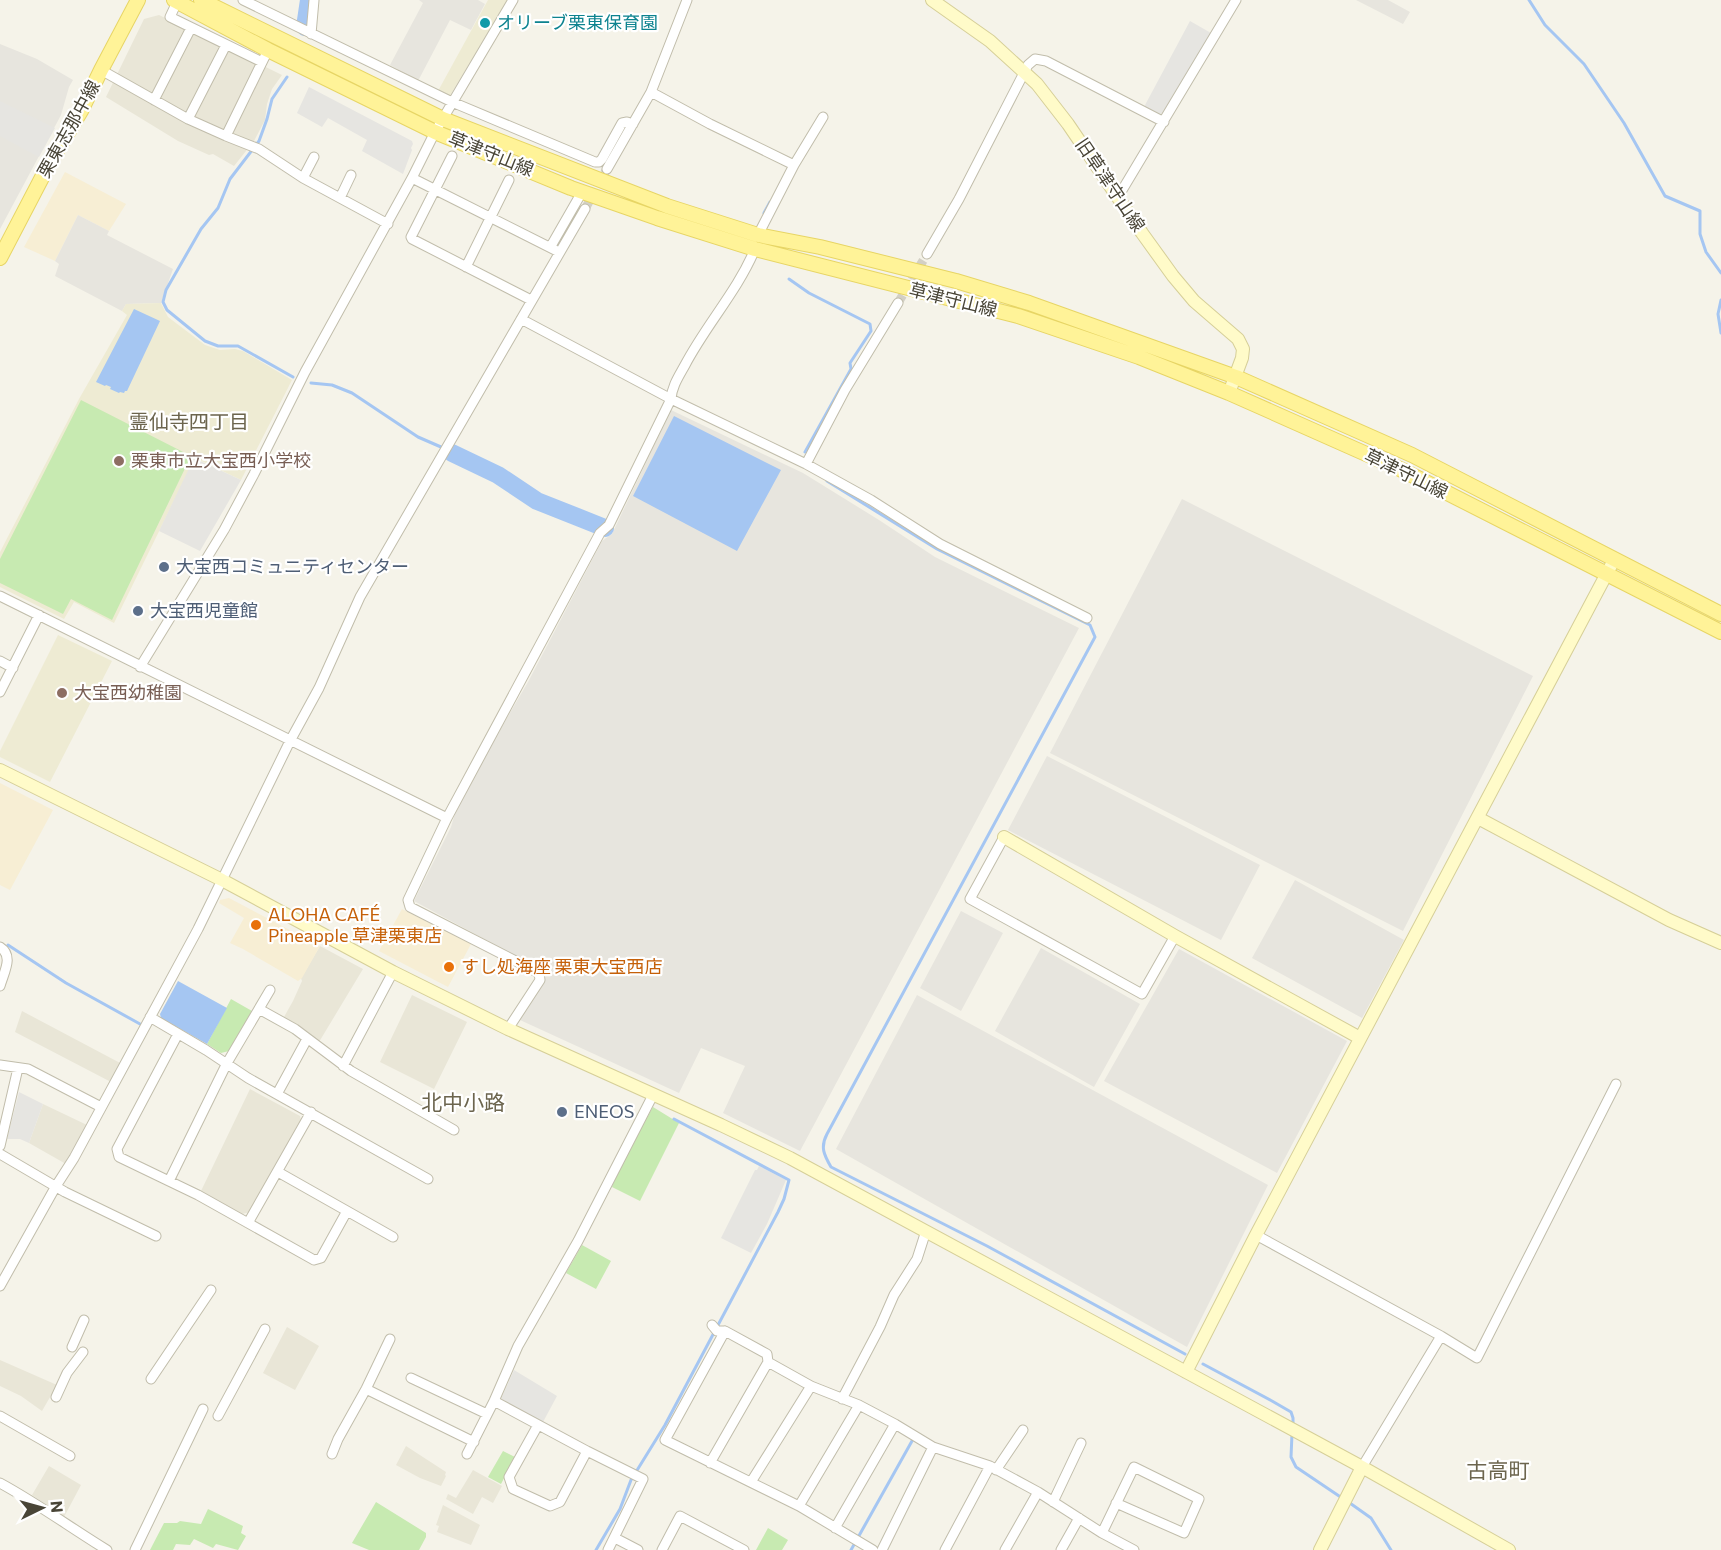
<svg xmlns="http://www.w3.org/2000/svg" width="1721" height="1550" viewBox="0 0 1721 1550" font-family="Commissioner,'Noto Sans JP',sans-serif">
<rect width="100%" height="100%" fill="#f5f3e9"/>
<path fill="#e9e6d7" d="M159,15L282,75L272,89L267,104L265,120L254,141L234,166L213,154L209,155L178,141L106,97L144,19Z
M320,946L363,969L319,1042L298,1025L284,1017L293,1001L302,981L301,978Z
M412,995L467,1022L434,1089L380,1062Z
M22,1011L122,1064L111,1082L15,1032Z
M250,1089L300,1116L301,1120L250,1212L242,1214L201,1191Z
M43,1104L87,1125L66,1164L29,1143Z
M287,1327L319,1346L295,1390L263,1373Z
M0,1360L57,1385L42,1411L21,1396L0,1386Z
M406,1446L446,1472L445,1475L446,1476L441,1486L420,1478L396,1465Z
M49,1466L81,1485L64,1517L32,1495Z
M473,1470L502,1486L493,1503L482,1497L473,1514L446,1499L448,1494L456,1498Z
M443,1505L480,1525L471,1545L437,1532L439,1526L436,1525Z"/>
<path fill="#f7eed4" d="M65,172L126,204L109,231L78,215L55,261L24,247Z
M0,783L53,810L10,890L0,885Z
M229,898L320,946L302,978L298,981L243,949L230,943L244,918L219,903L220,900Z
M402,909L471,944L448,987L379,951Z"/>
<path fill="#e7e5de" d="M419,0H478L485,4L471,30L450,20L418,81L390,65L423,3Z
M1356,0H1388L1410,12L1403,24Z
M0,44L37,59L73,80L69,87L61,115L0,229Z
M78,215L109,231L107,235L173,269L161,303L126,304L122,311L55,276L59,264L55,261Z
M671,410L803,473L879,520L935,557L1079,628L800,1151L723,1113L745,1066L701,1048L679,1093L520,1020L547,973L414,901L451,827L459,800L528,682L602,541L612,534Z
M1182,499L1533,676L1403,931L1050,753Z
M1047,756L1260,865L1221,940L1008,830Z
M1295,880L1404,940L1362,1018L1252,958Z
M961,911L1003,933L961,1011L920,988Z
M1041,948L1140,1004L1094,1087L995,1031Z
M1179,949L1347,1041L1277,1173L1104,1081Z
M917,995L1268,1185L1187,1347L836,1149Z"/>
<path fill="#eeebd3" d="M488,0H508L449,97L438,91Z
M161,303L168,317L205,345L220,350L235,349L243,351L292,380L241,480L195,458L114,623L74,602L64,619L0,587V552L79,399L127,315L122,311L126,304Z
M58,635L112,661L50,782L0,757V751Z"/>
<path fill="#c7eab1" d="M81,400L191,456L112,620L71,599L63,614L0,583V559Z
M231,999L252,1011L229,1051L221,1053L207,1044Z
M653,1107L679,1123L640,1201L612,1187L616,1172Z
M582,1245L611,1261L596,1289L566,1273Z
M503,1451L515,1457L501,1484L488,1477Z
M376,1502L426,1533V1537L419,1550H369L352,1543Z
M208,1509L243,1526L241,1533L246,1536L238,1550L216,1544L213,1548L194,1539L190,1545L176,1544L173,1550H150L164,1523H177L180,1521L201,1524Z
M768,1528L788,1540L782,1550H756Z"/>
<path fill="#e6e5e1" d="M1190,21L1211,33L1164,113L1159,114L1144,107Z
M309,87L412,141L413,144L411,148L412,150L403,174L362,151L367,140L328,118L322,127L297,113Z
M0,101L55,128L39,157L0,136Z
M194,458L241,480L200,551L159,531Z
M19,1092L43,1104L29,1143L20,1139H7Z
M759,1166L786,1180L767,1224L751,1253L721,1238L755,1170H757Z
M514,1370L557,1396L543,1422L501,1399Z"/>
<path fill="#a5c6f2" d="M134,309L160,321L127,391H125L124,393L120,392L119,393L110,389L111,387L106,385L105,386L96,382Z
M674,416L781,470L737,551L633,496Z
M178,981L227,1008L207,1044L161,1018L160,1014Z"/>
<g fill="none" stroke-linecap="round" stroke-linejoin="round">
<path stroke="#a5c6f2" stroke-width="3" d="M1529,0L1545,25L1584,64L1624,123L1665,196L1700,211V234L1706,252L1721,273
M287,77L272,99L267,119L259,141L230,179L218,208L201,229L166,290L163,302L167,310L205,341L218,346H238L293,377
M764,213L770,202
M789,279L809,293L870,324L871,331L850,363L851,369L805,452
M1721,300L1718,314L1721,333
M311,383L332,385L352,393L418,437L441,447
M827,481L937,549L1090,625L1095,637L827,1134C820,1147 824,1155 831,1167L987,1246L1185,1354
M8,945L66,983L140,1024
M1203,1364L1272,1401L1291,1412L1293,1418V1424
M1292,1434L1291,1457L1296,1467L1342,1498
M1347,1501L1371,1518L1391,1550
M596,1550L620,1509L631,1480L665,1425L778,1212L784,1199L789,1180L674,1119
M851,1550L912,1441"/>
<path stroke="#a5c6f2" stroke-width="18" d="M305,27L309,0
M452,453L498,475L537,501L605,528"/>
<path stroke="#d3d0c5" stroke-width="9" stroke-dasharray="9 4.5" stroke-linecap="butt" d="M585,209L607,169
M898,303L927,254"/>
<g stroke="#c1bdab" stroke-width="11">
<path id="street" d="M243,0L452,102L595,162H599L602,159L622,123L627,122L633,124
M177,2L170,17L262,62
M311,34L314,0
M101,70L188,119L226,136L268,50
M651,92L710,124L794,165
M154,100L191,28
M188,119L226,45
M226,136L259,149L303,178L388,224
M452,156L411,237L412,239L531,300
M607,169L651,92L687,0
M303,178L314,157
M412,178L559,252
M1118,197L1236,0
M340,198L351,175
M758,235L794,165L823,117
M551,246L582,192
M927,254L959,199L1028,65L1035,59L1046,61L1164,122
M466,267L509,180
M521,319L671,399L806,464L871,500L940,544L1087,618
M806,464L845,390L898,303
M0,596L447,818
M0,661L13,668
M140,667L224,530L254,474L305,372L412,178L435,132L513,0
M0,692L39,615
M1004,837L970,899L1142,994L1175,936
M0,947C14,956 4,972 0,986
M259,1009L295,1029L351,1071L454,1130
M150,1017L206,1050L248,1078L428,1179
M508,1029L540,980L539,973L410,907L408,900L447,818L600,533L609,525L671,399C672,386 679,376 685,365C706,325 738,290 755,249
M178,1034L117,1149L119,1157L198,1195L314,1260L321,1258L347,1211
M0,1065L28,1069L101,1107
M343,1066L393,972
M277,1094L307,1039
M0,1146L18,1068
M0,1154L65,1192L156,1236
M278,1172L393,1237
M169,1181L227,1063L270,990
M248,1223L311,1112
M1256,1235L1441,1336L1477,1358L1616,1084
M0,1286L56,1186L74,1158L198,929L290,741L319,688L360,597L585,209
M725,1331L665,1440L799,1506L873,1550
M72,1347L84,1320
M768,1362L811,1386L859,1405L895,1424L933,1447L990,1466L1038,1492L1102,1533L1134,1550
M411,1378L487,1414
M151,1379L211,1290
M366,1389L474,1442
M56,1397L67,1373L83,1352
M842,1399L880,1327L894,1295L917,1259L926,1231
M494,1401L587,1451L643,1479L608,1550
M0,1416L70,1456
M218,1416L265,1329
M538,1425L509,1477L513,1489L550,1506L560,1502L587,1451
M332,1454L338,1439L366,1389L390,1339
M467,1454L494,1401L518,1346L578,1241L653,1095
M710,1463L768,1362L767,1354L725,1331H717L712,1325
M1362,1467L1441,1336
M996,1470L1023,1430
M751,1482L811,1386
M0,1483C37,1503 71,1528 107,1550
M1053,1502L1081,1443
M799,1506L859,1405
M835,1528L895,1424
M1102,1533L1134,1467L1199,1499L1184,1533L1116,1503
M615,1538L638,1550
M135,1550L203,1409
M662,1550L680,1516L744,1550
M882,1550L933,1447
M945,1550L990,1466
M1005,1550L1038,1492
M1061,1550L1079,1518"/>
</g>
<g stroke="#d6cf98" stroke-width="14">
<path id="secondary" d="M932,0L990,41L1037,84L1068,124L1142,233L1173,276L1194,301L1238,339L1243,349L1242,358L1229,393
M0,770L222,880L393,972L508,1029L721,1125L790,1158L1362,1467L1509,1550
M1478,818L1669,920L1721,943
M1004,837L1175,936L1360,1038
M1186,1372L1256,1235L1614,560
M1320,1550L1362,1467"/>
</g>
<g stroke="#e7d565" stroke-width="16">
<path id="primary" d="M174,0L268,50L435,132L571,188L657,218L755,249L1018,316L1139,357L1229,393L1400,469L1721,632
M201,0L443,119L667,206L758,235L820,247L956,281L1029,303L1236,377L1412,455L1721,614
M0,258L48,166L81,111L101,70L138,0"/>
</g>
<use href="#street" stroke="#fff" stroke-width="9"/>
<use href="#secondary" stroke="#fffbc9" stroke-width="12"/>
<use href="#primary" stroke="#fff398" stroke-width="14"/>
</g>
<circle fill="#0f9aa8" stroke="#fff" stroke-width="2" cx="485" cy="23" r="6"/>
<g fill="#8d6e63" stroke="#fff" stroke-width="2">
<circle cx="119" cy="461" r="6"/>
<circle cx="62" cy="693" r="6"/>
</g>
<g fill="#5c6f8a" stroke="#fff" stroke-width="2">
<circle cx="164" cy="567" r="6"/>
<circle cx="138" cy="611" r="6"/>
<circle cx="562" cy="1112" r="6"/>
</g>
<g fill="#e8710a" stroke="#fff" stroke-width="2">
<circle cx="256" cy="925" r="6"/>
<circle cx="449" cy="967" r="6"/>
</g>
<g text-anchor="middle" stroke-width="4.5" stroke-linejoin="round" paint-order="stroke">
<g font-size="18" fill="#0d838f" stroke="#fff" text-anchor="start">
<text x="497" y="29">オリーブ栗東保育園</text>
</g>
<g font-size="18" fill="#494537" stroke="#fff">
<text transform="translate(69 129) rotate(-61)" y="6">栗東志那中線</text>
<text transform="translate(491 154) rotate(22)" y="6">草津守山線</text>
<text transform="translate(1110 185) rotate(56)" y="6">旧草津守山線</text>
<text transform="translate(953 300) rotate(14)" y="6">草津守山線</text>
<text transform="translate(1406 474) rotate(26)" y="6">草津守山線</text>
</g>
<g font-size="18" fill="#785e54" stroke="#fff" text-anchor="start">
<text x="131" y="467">栗東市立大宝西小学校</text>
<text x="74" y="699">大宝西幼稚園</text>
</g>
<g font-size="18" fill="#4e5e75" stroke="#fff" text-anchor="start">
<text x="176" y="573">大宝西コミュニティセンター</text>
<text x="150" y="617">大宝西児童館</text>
<text x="574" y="1118">ENEOS</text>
</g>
<g font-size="18" fill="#c56008" stroke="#fff" text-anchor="start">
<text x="268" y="921">ALOHA CAFÉ<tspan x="268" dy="21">Pineapple 草津栗東店</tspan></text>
<text x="461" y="973">すし処海座 栗東大宝西店</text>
</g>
<g font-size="20" fill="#6c654e" stroke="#fff">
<text x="189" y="429">霊仙寺四丁目</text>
</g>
<g font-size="21" fill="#6c654e" stroke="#fff">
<text x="463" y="1110">北中小路</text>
<text x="1498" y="1478">古高町</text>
</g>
</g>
<g transform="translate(42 1508) rotate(85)" stroke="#ffffff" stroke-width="4.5" paint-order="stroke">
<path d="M0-4.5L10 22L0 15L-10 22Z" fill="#494537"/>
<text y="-9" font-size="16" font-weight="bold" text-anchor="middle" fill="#494537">N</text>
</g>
</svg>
